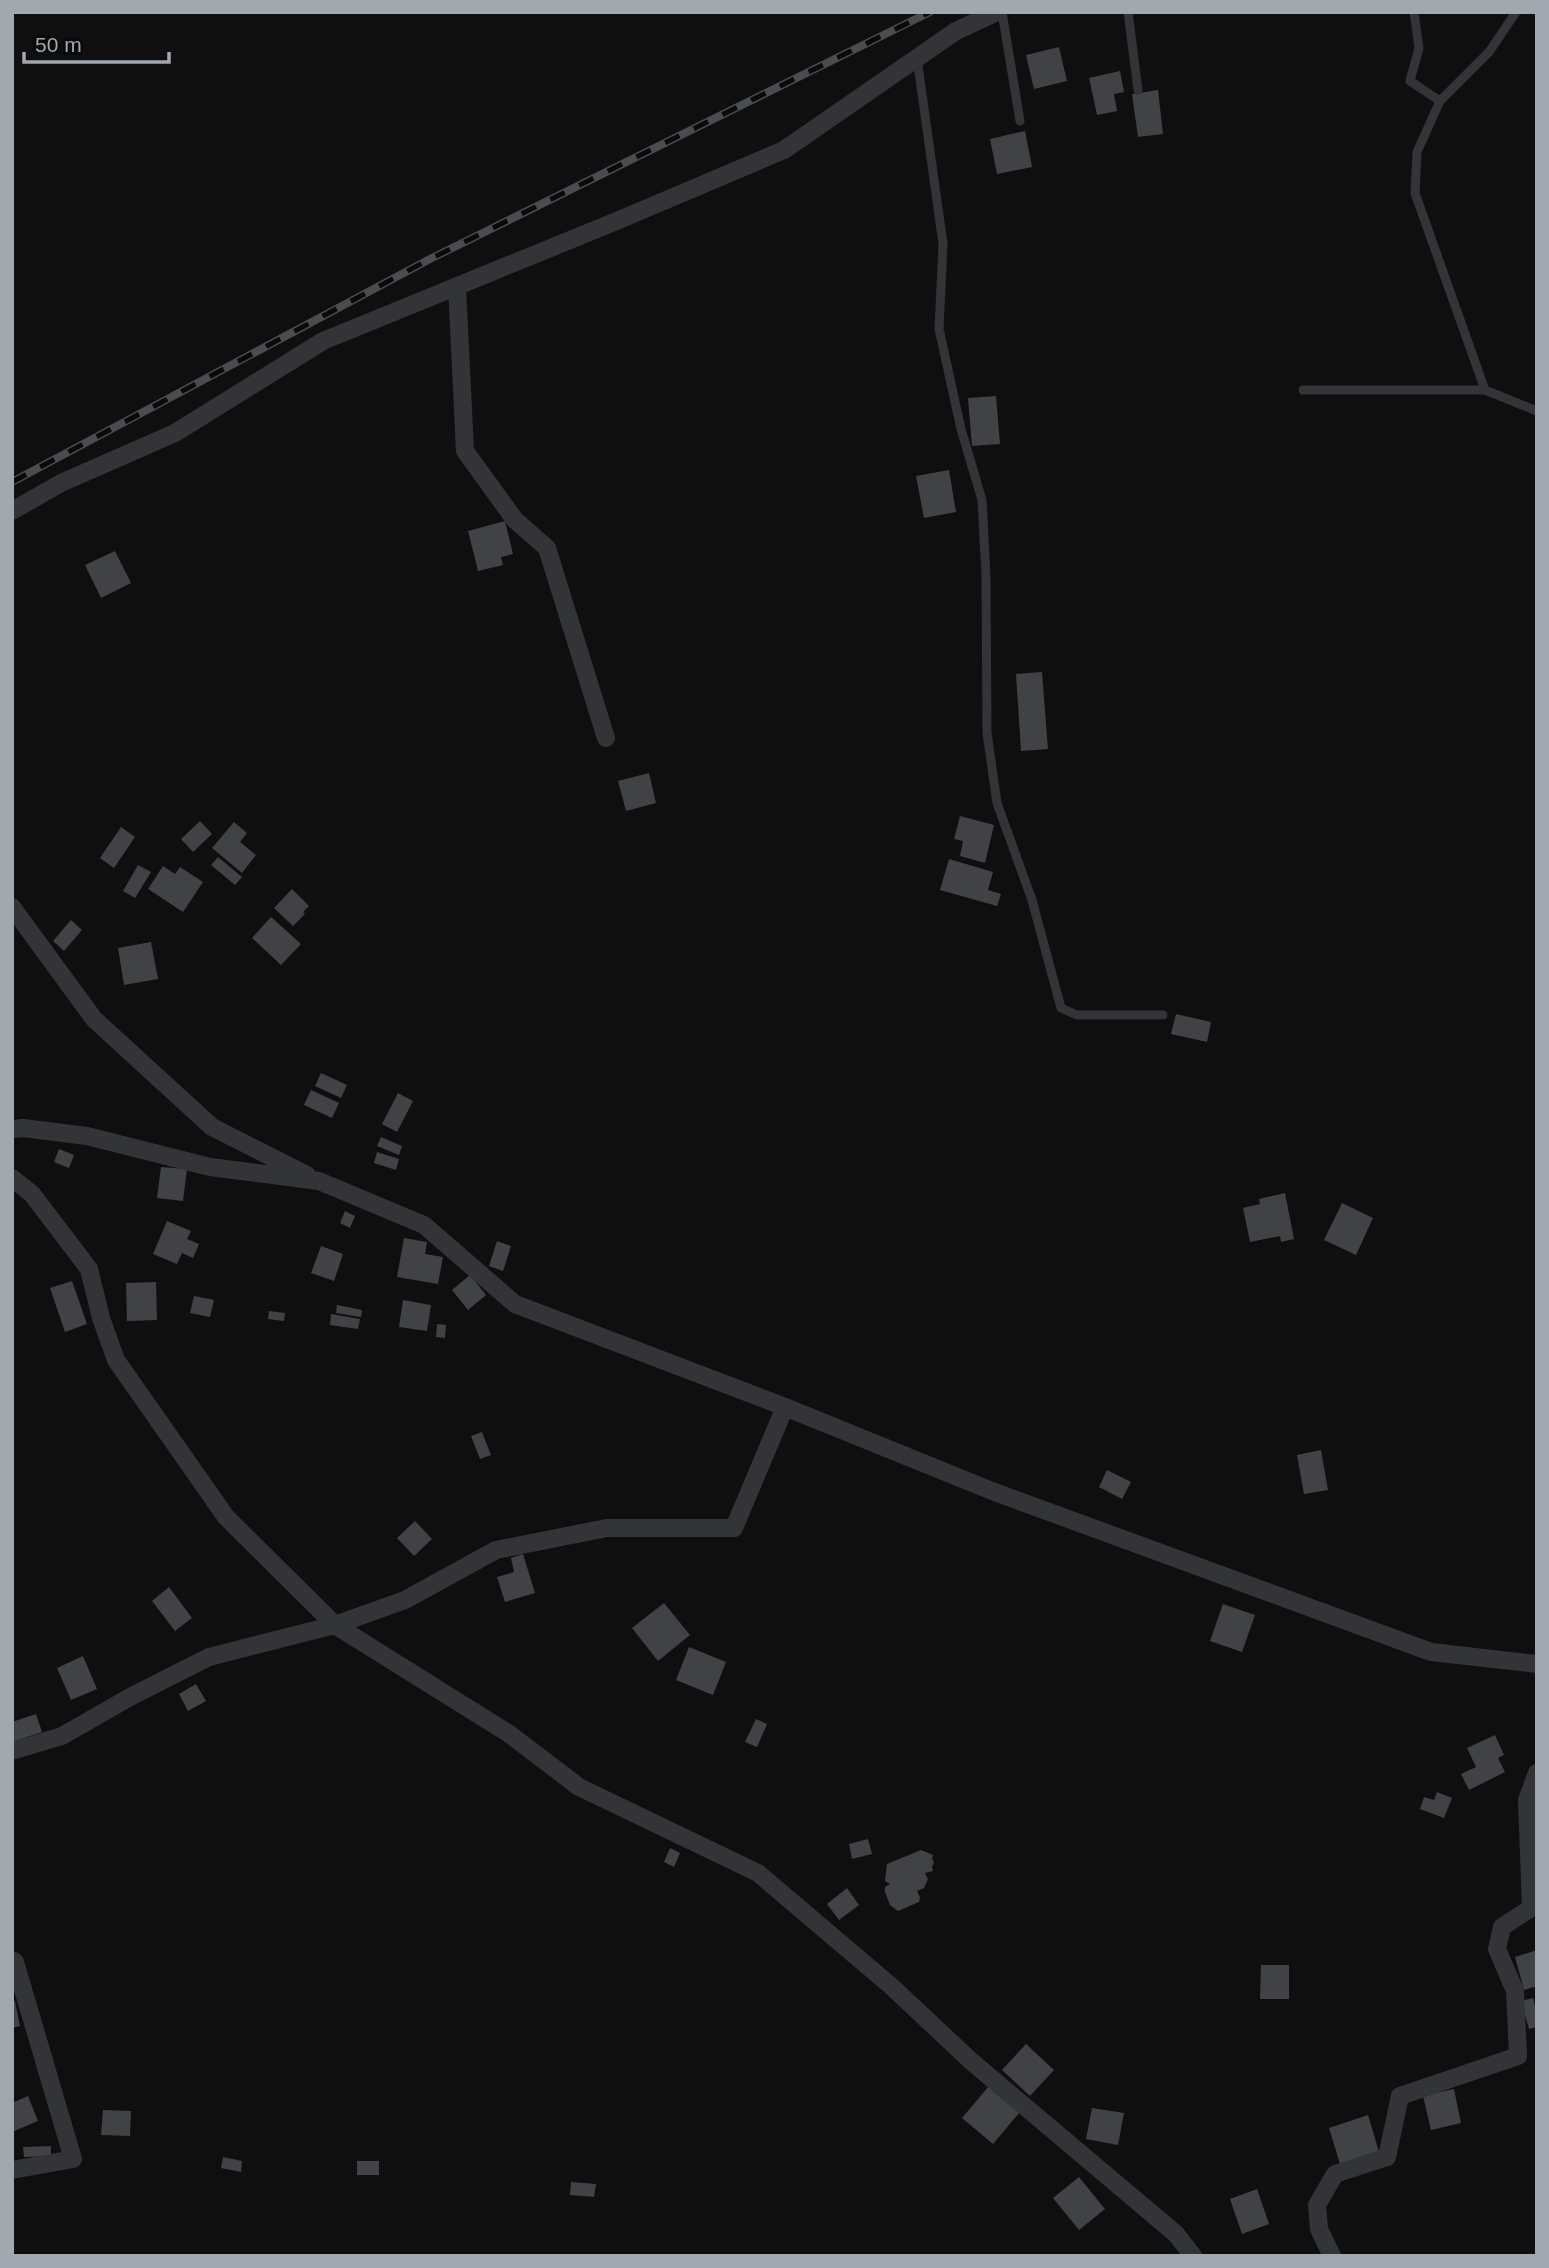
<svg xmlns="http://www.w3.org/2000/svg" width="1549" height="2268" viewBox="0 0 1549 2268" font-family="Arial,sans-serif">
<rect width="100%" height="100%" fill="#0f0f10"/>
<path fill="#404246" d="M1059,47L1067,81L1034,89L1026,55Z
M1120,71L1124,92L1114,94L1117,111L1097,115L1089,78Z
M1158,90L1163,134L1138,137L1132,94Z
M1025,131L1032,167L997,174L990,139Z
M996,396L1000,444L972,446L968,398Z
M949,470L956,512L924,518L916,476Z
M505,521L513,554L501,557L503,565L478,571L468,531Z
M115,551L131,583L101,598L85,565Z
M1042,672L1048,749L1021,751L1016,674Z
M649,773L656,803L626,811L618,781Z
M960,816L994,825L985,863L960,856L963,841L954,839Z
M200,821L212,834L193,852L181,839Z
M234,822L247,833L240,842L256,855L242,873L212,848Z
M121,827L135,837L114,868L100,858Z
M218,857L242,877L235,885L211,865Z
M949,859L993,872L988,890L1001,894L997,906L940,890Z
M138,865L151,872L135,898L123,891Z
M163,866L175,874L180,867L203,882L183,912L148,889Z
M292,889L309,906L303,912L305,914L293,926L274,908Z
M271,917L301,944L281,965L252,938Z
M71,920L82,930L64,951L53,941Z
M151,942L158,979L124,985L118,948Z
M1176,1014L1211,1022L1207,1042L1171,1034Z
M321,1073L347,1085L341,1098L315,1086Z
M311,1090L339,1103L332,1118L304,1105Z
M398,1093L413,1101L397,1132L382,1124Z
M381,1137L402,1146L399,1155L377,1146Z
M59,1149L74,1155L69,1168L54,1162Z
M377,1152L399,1159L396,1170L374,1163Z
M161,1167L187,1169L183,1201L157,1198Z
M1285,1193L1294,1239L1281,1242L1280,1236L1250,1242L1243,1208L1260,1204L1259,1199Z
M1342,1203L1373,1218L1356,1255L1324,1240Z
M345,1211L355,1216L350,1228L340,1223Z
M167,1221L191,1231L187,1239L199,1244L193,1258L182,1253L177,1264L153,1254Z
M404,1238L427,1242L425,1254L443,1257L438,1284L397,1277Z
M497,1241L511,1246L503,1271L489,1266Z
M321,1246L343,1254L334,1281L311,1273Z
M470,1275L486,1295L468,1310L452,1290Z
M72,1281L87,1324L65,1332L50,1288Z
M156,1282L157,1320L127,1321L126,1283Z
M194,1296L214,1300L210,1317L190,1313Z
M403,1300L431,1305L427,1331L399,1327Z
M337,1305L362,1310L361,1317L336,1313Z
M269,1311L285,1313L284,1321L268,1319Z
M331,1314L360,1319L358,1329L330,1325Z
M437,1324L446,1325L445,1338L436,1337Z
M482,1432L491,1455L480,1459L471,1436Z
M1321,1450L1328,1490L1304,1494L1297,1455Z
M1107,1470L1131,1482L1122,1499L1099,1487Z
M415,1521L432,1539L414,1556L397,1538Z
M523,1554L535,1593L505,1602L497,1577L514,1572L511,1558Z
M169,1587L192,1618L175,1631L152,1601Z
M664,1603L690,1635L658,1661L632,1628Z
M1223,1604L1255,1615L1242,1652L1210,1641Z
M689,1647L726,1662L713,1695L676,1680Z
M83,1656L97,1689L71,1700L57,1668Z
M196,1684L206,1701L188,1711L179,1694Z
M36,1714L42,1732L12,1742V1722Z
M756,1719L767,1724L757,1747L745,1742Z
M1495,1735L1504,1755L1498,1758L1505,1772L1469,1790L1461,1774L1476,1767L1467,1748Z
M1437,1792L1452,1798L1444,1818L1420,1809L1424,1797L1434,1800Z
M868,1839L872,1854L852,1859L849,1844Z
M670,1848L680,1853L674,1867L664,1862Z
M921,1850L933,1855L932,1859L934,1862L932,1867L933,1871L925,1873L928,1879L924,1888L917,1891L920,1897L919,1902L898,1911L890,1905L885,1892V1887L890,1884L885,1881L887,1864Z
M847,1888L859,1905L839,1920L827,1904Z
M1537,1950V1986L1524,1990L1515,1957Z
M1261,1965H1289V1999H1260Z
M1533,1998L1537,2013V2027L1529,2029L1521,2001Z
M15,2001L20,2026L12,2028V2002Z
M1026,2044L1054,2070L1030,2096L1002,2070Z
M989,2086L1020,2112L993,2144L962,2118Z
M1454,2089L1461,2123L1431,2130L1423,2096Z
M28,2096L38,2121L12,2132V2103Z
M1092,2108L1124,2113L1118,2145L1086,2139Z
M103,2110L131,2111L130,2136L101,2135Z
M1368,2115L1379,2152L1340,2164L1329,2128Z
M51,2146V2156L24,2157L23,2147Z
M223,2157L242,2161L241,2172L221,2168Z
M357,2161H379V2175H357Z
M1079,2177L1105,2209L1079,2230L1053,2198Z
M571,2182L596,2184L594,2197L570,2195Z
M1257,2189L1269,2224L1242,2234L1230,2199Z"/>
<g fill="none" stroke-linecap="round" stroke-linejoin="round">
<path stroke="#323437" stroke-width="9" d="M1002,12L1020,121
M1128,12L1138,90
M917,58L943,244L939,329L961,429L982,500L986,576L987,733L997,803L1032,900L1061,1008L1077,1015H1163
M1440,101L1489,52L1516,12
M1303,390H1485L1415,193L1417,152L1440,101L1410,81L1419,48L1414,12
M1485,390L1537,411"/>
<path stroke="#323437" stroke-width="18" d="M457,286L465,451L515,520L547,548L606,738
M12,511L61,483L175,433L323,341L619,220L784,150L956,31L997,12
M12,907L94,1019L212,1127L307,1175
M12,1129L23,1128L87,1136L210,1167L319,1181L424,1225L515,1304L785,1407L992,1491L1431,1652L1537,1664
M12,1178L32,1194L89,1269L101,1318L116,1360L226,1517L335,1625L508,1733L579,1787L758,1873L891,1986L971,2061L1176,2234L1193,2256
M12,1751L62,1736L130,1697L209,1657L335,1625L405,1600L496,1550L607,1528H734L785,1407
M12,1960L15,1962L73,2159L12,2170
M1332,2256L1319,2229L1317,2205L1335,2174L1387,2157L1400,2096L1518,2056L1515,1991L1497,1949L1502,1927L1531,1908L1527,1800L1537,1773"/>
<g stroke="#494c50" stroke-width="8">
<path id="rail" d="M12,482L430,259L930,12"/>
</g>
<use href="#rail" stroke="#0a0a0b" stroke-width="5" stroke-dasharray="16" stroke-linecap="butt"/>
</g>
<rect width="1549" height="2268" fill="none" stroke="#a1a8b0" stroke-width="28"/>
<path d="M24 52v10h145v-10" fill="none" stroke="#a1a8b0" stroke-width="3.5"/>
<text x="35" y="52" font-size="21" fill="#a1a8b0" stroke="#0a0a0b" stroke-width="5" paint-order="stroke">50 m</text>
</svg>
